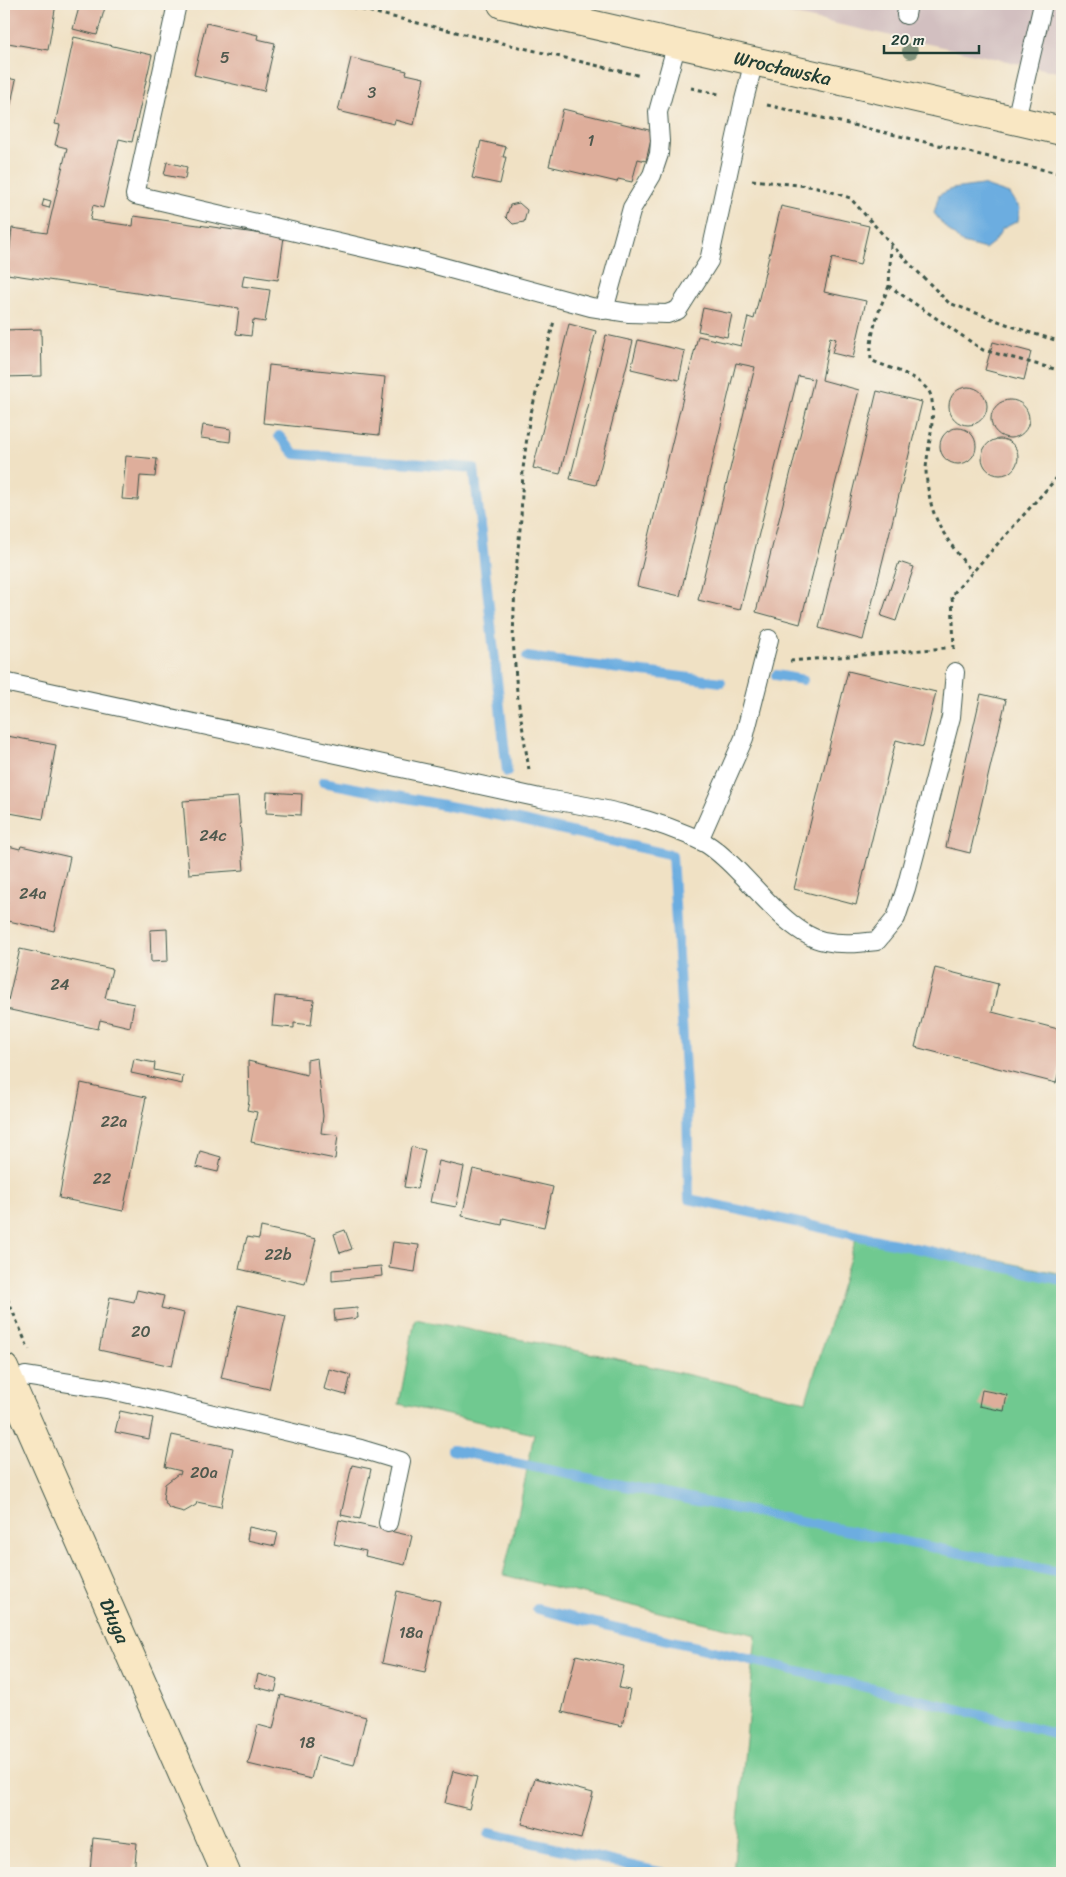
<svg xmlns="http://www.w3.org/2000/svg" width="1066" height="1877" viewBox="0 0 1066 1877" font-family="Sriracha,sans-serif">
<rect width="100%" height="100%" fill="#f7f3e8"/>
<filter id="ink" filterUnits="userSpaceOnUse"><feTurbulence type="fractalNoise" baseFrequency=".02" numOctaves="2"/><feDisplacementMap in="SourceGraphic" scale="10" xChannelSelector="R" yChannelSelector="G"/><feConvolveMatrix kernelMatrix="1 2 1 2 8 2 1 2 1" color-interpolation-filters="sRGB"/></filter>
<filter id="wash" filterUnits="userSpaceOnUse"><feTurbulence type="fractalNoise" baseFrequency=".0096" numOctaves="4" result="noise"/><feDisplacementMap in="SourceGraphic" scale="20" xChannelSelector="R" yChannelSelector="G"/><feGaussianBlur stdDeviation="1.12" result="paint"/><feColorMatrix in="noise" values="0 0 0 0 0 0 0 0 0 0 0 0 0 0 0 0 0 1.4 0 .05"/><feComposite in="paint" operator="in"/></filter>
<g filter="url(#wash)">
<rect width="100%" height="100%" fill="#f0e1c4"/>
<path fill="#d2bfc0" d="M745,4H1062V73Z"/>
<path fill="#6fc990" stroke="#478362" d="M858,1232L1062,1274V1873H733L756,1635L503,1575L519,1510L534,1434L399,1404L415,1319L595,1354L806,1401Z"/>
<path fill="#6cade0" stroke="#46758a" d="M982,185L1009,194L1020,208L1018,221L1002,229L995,241L985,249L963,243L945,227L934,213L939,195L952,189Z"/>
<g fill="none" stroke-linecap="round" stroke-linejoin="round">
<path stroke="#6cade0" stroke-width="10" d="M279,436L295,454L474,468L507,772
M527,657L721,682
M776,675L803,680
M323,782L506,817L672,855L687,1104L689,1199L1062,1280
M452,1450L693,1500L1062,1573
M537,1609L937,1704L1062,1736
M489,1833L664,1873"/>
</g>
<g id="blocks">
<path fill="#deae9b" d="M4,4H56L48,50L8,43L4,62Z
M80,4H106L97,35L73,29Z
M206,23L258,35L257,39L275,43L264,91L194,75Z
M74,37L152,55L132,142L119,139L103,208L93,205L90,220L133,226L134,216L284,237L278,280L244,275L242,286L270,290L265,322L253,320L251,336L236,334L239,308L7,274L12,228L47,233L67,148L55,145L60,125L55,124Z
M351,58L407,71L406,74L424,78L414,125L395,120L394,124L338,111Z
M4,77L16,80L8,117L4,116Z
M563,109L653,131L646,161L638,159L632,182L618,179L617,182L549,166Z
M481,141L506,147L503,157H506L500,184L472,178Z
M167,162L187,167L185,179L164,175Z
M44,199L51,201L49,208L42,206Z
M519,203L527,210L524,222L513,224L506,217L510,205Z
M781,206L869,226L860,265L832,258L824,292L866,301L853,358L832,353L836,339L830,337L822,380L859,390L800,624L756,612L814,379L798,376L740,610L698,600L755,367L736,363L680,596L637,586L698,336L741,346L748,317L754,319Z
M703,308L732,314L727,337L698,331Z
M569,324L596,331L560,474L533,468Z
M41,329L42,376L4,377V330Z
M606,335L633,341L596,485L570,479Z
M638,340L685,351L679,380L631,369Z
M993,342L1031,352L1024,380L985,370Z
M269,365L385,377L379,435L263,423Z
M949 406a19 19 0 1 1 38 0a19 19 0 1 1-38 0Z
M877,391L922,402L863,640L819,628Z
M991 419a19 19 0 1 1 38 0a19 19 0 1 1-38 0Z
M203,425L231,429L230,442L201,438Z
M940 446a18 18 0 1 1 36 0a18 18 0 1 1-36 0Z
M982 457a18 18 0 1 1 36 0a18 18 0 1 1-36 0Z
M126,456L157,459L155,477L140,476L138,500L122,499Z
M899,562L914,567L896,621L881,616Z
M848,671L936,692L923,747L896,740L856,905L794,889Z
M981,694L1006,700L970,853L946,847Z
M7,736L56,745L43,819L4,812V754Z
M267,792L302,794L301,815L266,813Z
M238,797L244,870L189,874L183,801Z
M4,845L20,849L21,846L70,857L54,931L4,920L8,902H4V885L7,869L4,868Z
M167,929L168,961L151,962L150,930Z
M20,949L112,969L105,998L134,1004L130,1027L100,1020L98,1029L6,1009Z
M935,968L998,984L992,1012L1062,1030V1059L1056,1083L915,1047Z
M275,996L314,1000L311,1025L294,1023V1028L272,1026Z
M317,1058L323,1116L321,1133L338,1135L335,1159L251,1142L257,1112L247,1110L249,1101L248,1061L307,1075V1060Z
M134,1059L155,1063L154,1070L183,1076L182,1084L131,1073Z
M81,1083L146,1097L123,1211L59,1198Z
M411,1147L425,1150L417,1189L404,1187Z
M200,1151L221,1157L218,1172L196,1167Z
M439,1161L464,1167L456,1207L430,1202Z
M473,1169L553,1187L544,1227L503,1218L502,1225L462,1216Z
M261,1227L316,1239L305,1284L239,1269L247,1237L259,1239Z
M345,1230L352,1249L340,1253L334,1234Z
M393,1242L419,1245L415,1272L389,1268Z
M381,1266L382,1276L332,1281V1270Z
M137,1290L164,1296L161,1308L184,1313L172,1366L99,1350L110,1297L134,1302Z
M238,1305L286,1316L269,1389L221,1378Z
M357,1308L358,1318L335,1321L334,1310Z
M329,1369L351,1375L346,1395L324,1389Z
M982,1390L1007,1395L1004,1411L979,1406Z
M120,1411L153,1418L149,1439L115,1432Z
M172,1435L233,1448L221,1507L197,1502L196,1505L184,1512L169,1508L163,1499L165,1484L178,1474L180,1475L181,1471L165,1467Z
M352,1465L371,1469L360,1519L341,1515Z
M339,1520L412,1536L405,1565L365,1556L366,1551L334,1544Z
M249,1527L278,1533L275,1546L247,1540Z
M397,1591L440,1601L425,1672L382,1663Z
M576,1655L624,1666L619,1688L630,1690L622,1726L562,1712Z
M258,1674L278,1680L275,1692L255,1687Z
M281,1695L366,1717L354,1765L317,1756L311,1779L248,1764L258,1725L273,1729Z
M453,1771L477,1777L469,1809L445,1803Z
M535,1778L593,1793L581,1839L522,1824Z
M93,1838L137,1843L134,1873L90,1871Z"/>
</g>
</g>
<g filter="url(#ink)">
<use href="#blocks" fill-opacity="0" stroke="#3e564a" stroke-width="1"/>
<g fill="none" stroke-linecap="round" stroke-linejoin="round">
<g stroke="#3e564a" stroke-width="20">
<path id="lane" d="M177,4L135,195L421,261L591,307L629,313L667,314L678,310L709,261L744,100L754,61
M906,15L908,4
M1016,120L1043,4
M604,310L632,208L652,175L659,154L660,141L658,112L677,43
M4,682L540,798C596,807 654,817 705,843C719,851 731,864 742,875C763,896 795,936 824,941C843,945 859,943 877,941L896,918L906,888L951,717L955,672
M699,840L744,738L769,639
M10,1382L25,1376L108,1389L361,1449L401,1461L388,1523"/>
</g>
<g stroke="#3e564a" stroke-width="30">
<g id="secondary">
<path id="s1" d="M502,4L1062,131"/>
<path id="s2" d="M4,1368L226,1873"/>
</g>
</g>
<path stroke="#3e564a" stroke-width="3" stroke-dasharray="4 4" stroke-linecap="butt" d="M338,4L641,76
M691,88L719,94
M767,105L1062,174
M752,180L817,187L850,198L904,258L949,303L1028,332L1062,342
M891,245L889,286L983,350L1062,371
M889,286C879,310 869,333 871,360C890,369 913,373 928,390C939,404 927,450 926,469C926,478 928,490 930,499C935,526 956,552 972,572
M954,649L952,595L1062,472
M790,661L946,648
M529,770L517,692L513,639L515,582L521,518L523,469L529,421L554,321
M4,1291L29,1350"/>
<use href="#lane" stroke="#fff" stroke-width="18"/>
<use href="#secondary" stroke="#f9e7c3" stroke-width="28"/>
</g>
<circle fill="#86967f" cx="910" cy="51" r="8"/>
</g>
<g text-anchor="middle" stroke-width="5" stroke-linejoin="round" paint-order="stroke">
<g font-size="16" fill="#4f594e">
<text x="225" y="63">5</text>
<text x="372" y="98">3</text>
<text x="591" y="146">1</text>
<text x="213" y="841">24c</text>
<text x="33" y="899">24a</text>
<text x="60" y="990">24</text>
<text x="114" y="1127">22a</text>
<text x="102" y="1184">22</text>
<text x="278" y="1260">22b</text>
<text x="141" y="1337">20</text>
<text x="204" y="1478">20a</text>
<text x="411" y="1638">18a</text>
<text x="307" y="1748">18</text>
</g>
<g font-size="19" fill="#1f3d34" stroke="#f7f3e8">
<text dy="7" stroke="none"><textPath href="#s1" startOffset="288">Wrocławska</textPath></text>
<text dy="7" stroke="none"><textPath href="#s2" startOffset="276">Długa</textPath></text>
</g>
</g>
<rect width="1066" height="1877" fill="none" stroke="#f7f3e8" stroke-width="20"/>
<path d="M884 45v8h95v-8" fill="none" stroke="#1f3d34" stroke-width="2.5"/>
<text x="891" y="45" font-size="15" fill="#1f3d34" stroke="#f7f3e8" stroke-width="4" paint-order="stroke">20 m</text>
</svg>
